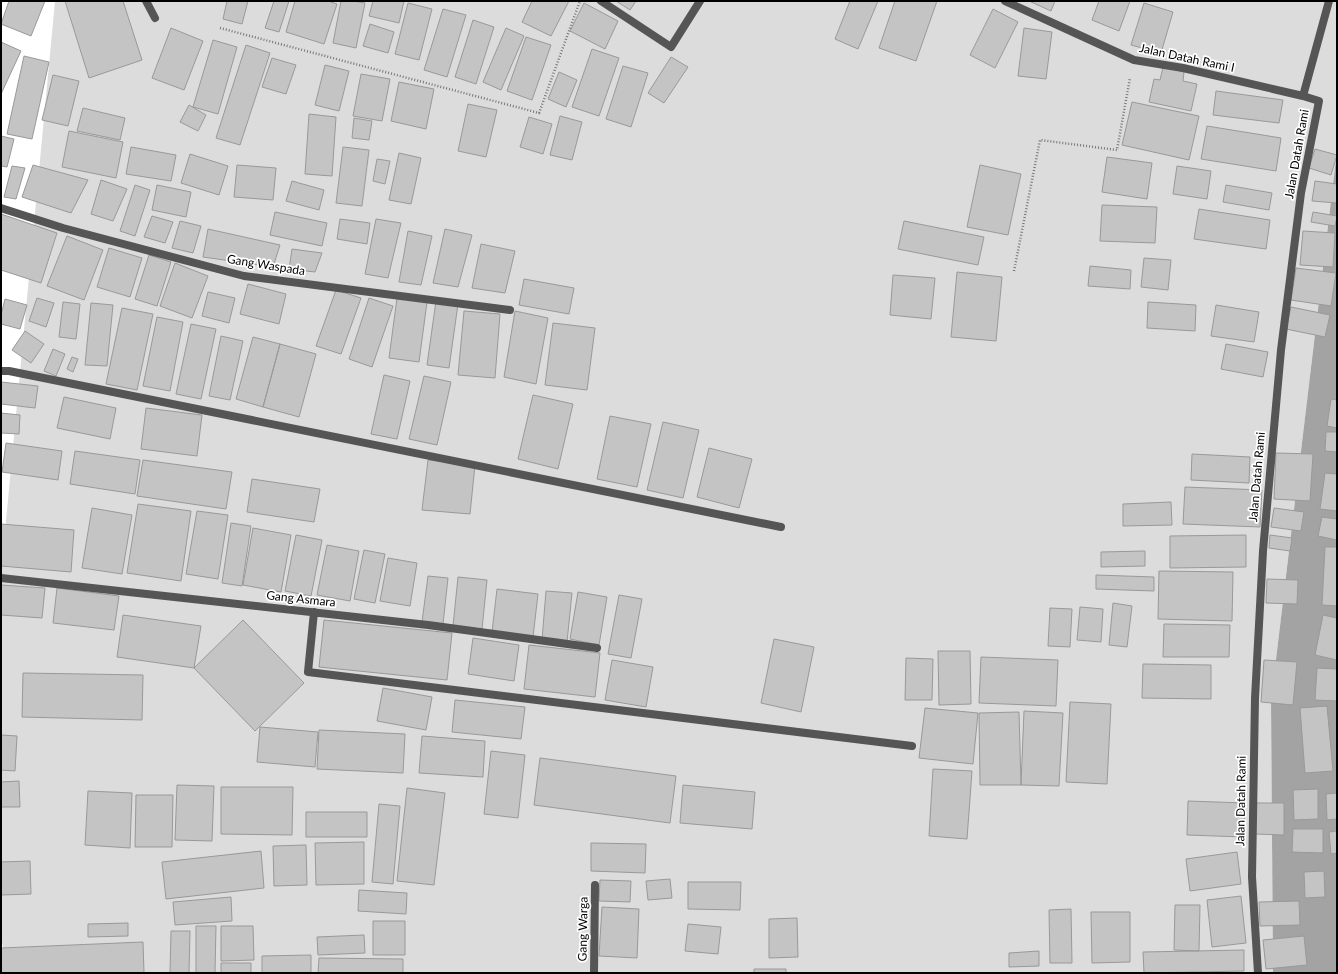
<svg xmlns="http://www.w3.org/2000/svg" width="1338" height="974" viewBox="0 0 1338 974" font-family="Lato,sans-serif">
<rect width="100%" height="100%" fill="#fff"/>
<path fill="#dcdcdc" d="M55,1H1337V151L1271,701L1273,973H8L1,937V574Z"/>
<path fill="#a3a3a3" d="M1337,151V973H1273L1271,701Z"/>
<path fill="#c4c4c4" stroke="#999" d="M9,1H45L31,36L1,24Z
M65,1H123L142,60L89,78Z
M227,1H248L242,24L223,19Z
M274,1H289L279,32L265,28Z
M295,1H328L337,4L324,44L286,32Z
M341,1H353L365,3L356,48L333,43Z
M373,1H404L399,23L369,16Z
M532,1H569L551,36L522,22Z
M616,1H636L630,10Z
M850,1H878L858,49L835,39Z
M895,1H937L916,61L879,48Z
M1029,1H1055L1051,11Z
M1099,1H1130L1119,31L1092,20Z
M408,3L432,9L419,60L395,54Z
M584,3L618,21L605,49L570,31Z
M1144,3L1173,12L1161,53L1131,45Z
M443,9L466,15L447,77L424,70Z
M993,9L1018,22L995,68L970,55Z
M473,20L494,27L476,84L455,77Z
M370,24L394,32L388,53L363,46Z
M171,28L203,41L184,90L152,78Z
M506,28L524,36L501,90L483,82Z
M1024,28L1052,32L1046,79L1018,76Z
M526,37L551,45L532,100L507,91Z
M213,40L237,47L218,114L193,107Z
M1,42L21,51L1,94Z
M246,45L270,53L240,145L216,138Z
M592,49L619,58L599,116L572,107Z
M24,56L49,62L32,139L7,134Z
M671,57L688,67L664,103L648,93Z
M272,58L296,65L286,94L262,87Z
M325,65L349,71L339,111L315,105Z
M623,66L648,73L631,127L606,119Z
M1163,67L1184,72L1183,81L1197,84L1191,111L1149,102L1154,79L1160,80Z
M559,72L577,80L566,107L548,99Z
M361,74L390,79L382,121L353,116Z
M53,75L79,81L68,126L42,120Z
M399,82L434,89L426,129L391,121Z
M1216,91L1283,100L1279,123L1213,115Z
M1132,102L1199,116L1189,160L1122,145Z
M468,104L497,110L486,157L458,151Z
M189,105L206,115L198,131L180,122Z
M83,108L125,118L120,140L77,131Z
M309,114L336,117L332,176L305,174Z
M560,116L582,122L572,160L550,155Z
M529,117L552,124L543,154L520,147Z
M354,118L372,121L369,140L352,138Z
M1207,126L1281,138L1276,171L1201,159Z
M69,131L123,142L116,178L62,167Z
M1,136L14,139L7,167L1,166Z
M131,147L176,155L171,181L126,174Z
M343,147L369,150L362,206L336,203Z
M1315,149L1337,155L1331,175L1309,168Z
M399,153L421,158L411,204L389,200Z
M190,154L228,166L219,195L181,183Z
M1107,157L1152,163L1147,199L1102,192Z
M377,159L390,161L385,184L373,181Z
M33,165L88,180L71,213L22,197Z
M237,165L276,168L273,200L234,197Z
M980,165L1021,174L1008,235L967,227Z
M12,166L25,168L16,199L4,197Z
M1177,166L1211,171L1207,199L1173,194Z
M101,180L127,189L113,221L91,214Z
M292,181L324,190L319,210L286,201Z
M1315,181L1337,184V203L1312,201Z
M135,185L150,190L135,236L120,231Z
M157,185L191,192L186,217L152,210Z
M1226,185L1272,193L1269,210L1223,202Z
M1102,205L1157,207L1155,243L1100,241Z
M1199,209L1270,220L1266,249L1194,239Z
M275,212L327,223L322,246L270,235Z
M1313,212L1337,216L1335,226L1311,222Z
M1,214L57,233L41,283L1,270Z
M152,216L173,222L165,243L144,237Z
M340,219L370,223L367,244L337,239Z
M376,219L401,223L388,278L365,274Z
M180,221L201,226L193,253L172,248Z
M904,221L984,237L978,265L898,249Z
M208,229L280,245L273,267L203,257Z
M445,229L472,235L458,287L433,283Z
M408,231L432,236L421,285L399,282Z
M1303,231L1335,233L1333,267L1300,265Z
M67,236L103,250L84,300L47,286Z
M481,244L515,251L505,293L472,288Z
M109,248L142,258L130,297L97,287Z
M292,249L322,253L315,272L289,269Z
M149,255L171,262L157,306L135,299Z
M1144,258L1171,260L1168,290L1141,287Z
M175,263L208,276L192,318L160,306Z
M1090,266L1131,270L1130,289L1088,286Z
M1296,268L1336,273L1331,306L1291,300Z
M957,272L1002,277L996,341L951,337Z
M893,275L935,278L931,319L890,315Z
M524,279L574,288L569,314L519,305Z
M248,284L286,294L279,324L240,314Z
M336,290L361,298L341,354L316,346Z
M208,292L235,298L229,323L202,316Z
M37,298L54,303L46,327L29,321Z
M369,298L393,306L372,367L349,359Z
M397,298L427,302L419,362L389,358Z
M5,299L27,305L20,329L1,324V315Z
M436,301L458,304L449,368L427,365Z
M63,302L80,304L76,339L59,337Z
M1148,302L1196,305L1195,331L1147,328Z
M91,303L113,305L107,366L85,365Z
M1216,305L1259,312L1254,342L1211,336Z
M1291,307L1330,315L1325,337L1286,329Z
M122,308L153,314L137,390L106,384Z
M464,311L500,314L495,378L458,375Z
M515,311L548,318L536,384L504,377Z
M157,317L183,322L170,391L143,386Z
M553,323L595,328L587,390L545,385Z
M191,324L216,329L201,399L176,394Z
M25,331L44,344L31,363L12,350Z
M221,336L243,341L230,400L209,396Z
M253,337L280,344L263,407L236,399Z
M280,344L316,354L299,417L263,407Z
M1226,344L1268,352L1263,377L1221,369Z
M53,349L65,354L56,376L44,371Z
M72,357L78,359L73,372L67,369Z
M384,375L410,381L397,439L371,434Z
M424,376L451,382L437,445L409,439Z
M1,382L38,386L35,408L1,404Z
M533,395L573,404L558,469L518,459Z
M64,397L116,408L110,439L57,428Z
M1331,399L1337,400V428L1327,426Z
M146,408L202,415L197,456L141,449Z
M1,413L20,415L19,434L1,433Z
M610,416L651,424L637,487L597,479Z
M663,422L699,430L683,498L647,490Z
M1326,432H1337V452L1325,451Z
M6,443L62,451L58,480L2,472Z
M709,448L752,459L739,508L697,497Z
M75,451L140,460L135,494L70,484Z
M1276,453L1313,454L1310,501L1274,499Z
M1192,454L1250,457L1249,483L1191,480Z
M143,460L232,472L226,509L137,496Z
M428,460L475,465L470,514L422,510Z
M1325,473L1337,474V511L1320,509Z
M252,479L320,489L314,522L247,512Z
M1185,487L1262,490L1260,527L1183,524Z
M1171,502L1172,525L1123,526V504Z
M138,504L191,511L181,581L127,573Z
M92,508L132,515L122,574L82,568Z
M1274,508L1304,512L1301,531L1271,527Z
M197,511L228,515L218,579L186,574Z
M1322,517L1337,519V540L1318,536Z
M231,523L251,526L242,586L222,583Z
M1,524L74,530L71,572L1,566Z
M253,528L291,535L281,592L243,585Z
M296,535L322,540L311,596L285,591Z
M1246,535V567L1170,568V536Z
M1270,535L1292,538L1290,551L1269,548Z
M327,545L359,551L350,601L317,595Z
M1325,547H1337V606L1322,605Z
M364,550L385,554L375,603L354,599Z
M1145,551V566L1101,567V552Z
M388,558L417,563L410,606L380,601Z
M1159,571L1233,572L1232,621L1158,619Z
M1096,575L1154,577V591L1096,589Z
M428,576L448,578L443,624L422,622Z
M458,577L487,580L482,629L453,626Z
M1267,579L1298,580L1297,604L1266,603Z
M1,585L45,588L42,618L1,615Z
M57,588L119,596L114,630L53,623Z
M497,589L538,594L533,637L492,632Z
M546,591L572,593L567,642L542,640Z
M578,592L607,597L599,645L570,639Z
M619,595L642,599L631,658L608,654Z
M1113,603L1132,606L1127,647L1109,645Z
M1080,607L1103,609L1101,642L1077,640Z
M1050,608L1072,609L1070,647L1048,646Z
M123,615L201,626L194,668L117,657Z
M1323,615L1337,618V660L1315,655Z
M243,620L304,683L255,731L194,668Z
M324,620L452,633L447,680L319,667Z
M1164,624L1230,625L1229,657H1163Z
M473,638L519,645L514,681L468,674Z
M774,639L814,647L801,712L761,703Z
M529,645L600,653L595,697L524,689Z
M938,651H970L971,704L939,705Z
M981,657L1058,660L1056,706L979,703Z
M906,658L933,659L932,700H905Z
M612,660L653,667L646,707L605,700Z
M1264,660L1297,662L1293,705L1261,702Z
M1143,664L1211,665V699L1142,698Z
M1317,668L1337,669V701L1315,700Z
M23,673L143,675L142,720L22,717Z
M383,688L432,697L426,730L377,721Z
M455,700L525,707L521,739L452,732Z
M1070,702L1111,704L1107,784L1066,782Z
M1327,706L1333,771L1305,773L1300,708Z
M925,708L978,713L973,764L919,758Z
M1024,711L1063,713L1059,786L1021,785Z
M1019,712L1021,785H980L979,713Z
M260,727L318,732L315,767L257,762Z
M319,730L405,734L403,773L317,769Z
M1,735L17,736L15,771L1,770Z
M422,736L485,741L483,777L419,773Z
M491,751L525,755L518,818L484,814Z
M540,758L676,776L670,823L534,805Z
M933,769L972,771L967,839L929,836Z
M19,781L20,807H1V782Z
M177,785L214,786L212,841L175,840Z
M683,785L755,792L752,829L680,823Z
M221,787H293L292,835L221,834Z
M407,788L445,793L434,885L397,881Z
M1318,789V819L1294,820L1293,790Z
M88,791L132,793L130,848L85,845Z
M1337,793V819L1327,820L1326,794Z
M136,795H173L172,847H135Z
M1188,801L1245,803L1244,837L1187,835Z
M1255,803H1284V835L1255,834Z
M379,804L400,806L393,884L372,882Z
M306,812H367V837H306Z
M1293,829H1323V853L1292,852Z
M1337,831V853L1331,854L1329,832Z
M364,842V884L316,885L315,843Z
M591,843L646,844L645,873L591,871Z
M306,845L307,885L274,886L273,846Z
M261,851L264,888L166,899L162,862Z
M1237,852L1241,884L1190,891L1186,859Z
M30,861L31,894L1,895V862Z
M1324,871L1325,897L1305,898L1304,872Z
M670,879L672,898L648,900L646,881Z
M600,880L631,881L630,902L599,901Z
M688,882H741L740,910L688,909Z
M359,890L407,893L406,914L358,911Z
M1241,896L1246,943L1212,947L1207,900Z
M231,897L232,921L175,925L173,902Z
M1299,901L1300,925L1260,926L1259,902Z
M1175,905H1200L1199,951L1174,950Z
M602,907L639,909L637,958L599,956Z
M1071,909L1072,963H1050L1049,910Z
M1091,912H1130V962L1092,963Z
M797,918L798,957L769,958V919Z
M373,921H405V955H373Z
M128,923V936L88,937V924Z
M688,924L721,927L718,954L685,951Z
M196,926H216L215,973H196Z
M221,926H253L254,960L221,961Z
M171,931H190L189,973H170Z
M364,935L365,953L318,955L317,937Z
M1304,936L1307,965L1266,969L1263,940Z
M143,942L144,973H1V948Z
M1244,950V971L1144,973L1143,952Z
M1039,951V966L1009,967V953Z
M311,955V973H262V956Z
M319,958L403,959V973H318Z
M221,963H251V973H221Z
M754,969H786V973H754Z"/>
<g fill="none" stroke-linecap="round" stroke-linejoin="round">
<path stroke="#777" stroke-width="2.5" stroke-dasharray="1 2" stroke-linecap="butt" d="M220,28L539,113L580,1
M1014,271L1040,140L1117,150L1130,78"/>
<path stroke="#555" stroke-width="8" d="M601,1L671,47L700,1
M1005,1L1134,60L1183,68L1303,96L1319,101L1301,193L1281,350L1263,551L1255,698L1252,877L1258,973
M1303,96L1329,1
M1,208L63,228L244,276L510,310
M1,371H9L781,527
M1,578L428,625L597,648
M314,612L308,672L912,746
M594,973L595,885"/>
<path stroke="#555" stroke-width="8" d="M146,1L155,18"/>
</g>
<g text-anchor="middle" stroke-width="3.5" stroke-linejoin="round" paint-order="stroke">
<g font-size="12" fill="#000" stroke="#fff">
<text transform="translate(1187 58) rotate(12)" y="4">Jalan Datah Rami I</text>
<text transform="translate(1297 154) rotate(-80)" y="4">Jalan Datah Rami</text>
<text transform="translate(266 265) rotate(9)" y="4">Gang Waspada</text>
<text transform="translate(1257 477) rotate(-85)" y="4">Jalan Datah Rami</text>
<text transform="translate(301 599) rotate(6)" y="4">Gang Asmara</text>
<text transform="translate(1241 801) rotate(-89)" y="4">Jalan Datah Rami</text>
<text transform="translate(583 929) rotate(-89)" y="4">Gang Warga</text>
</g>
</g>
<rect width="1338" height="974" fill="none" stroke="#000000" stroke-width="4"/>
</svg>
